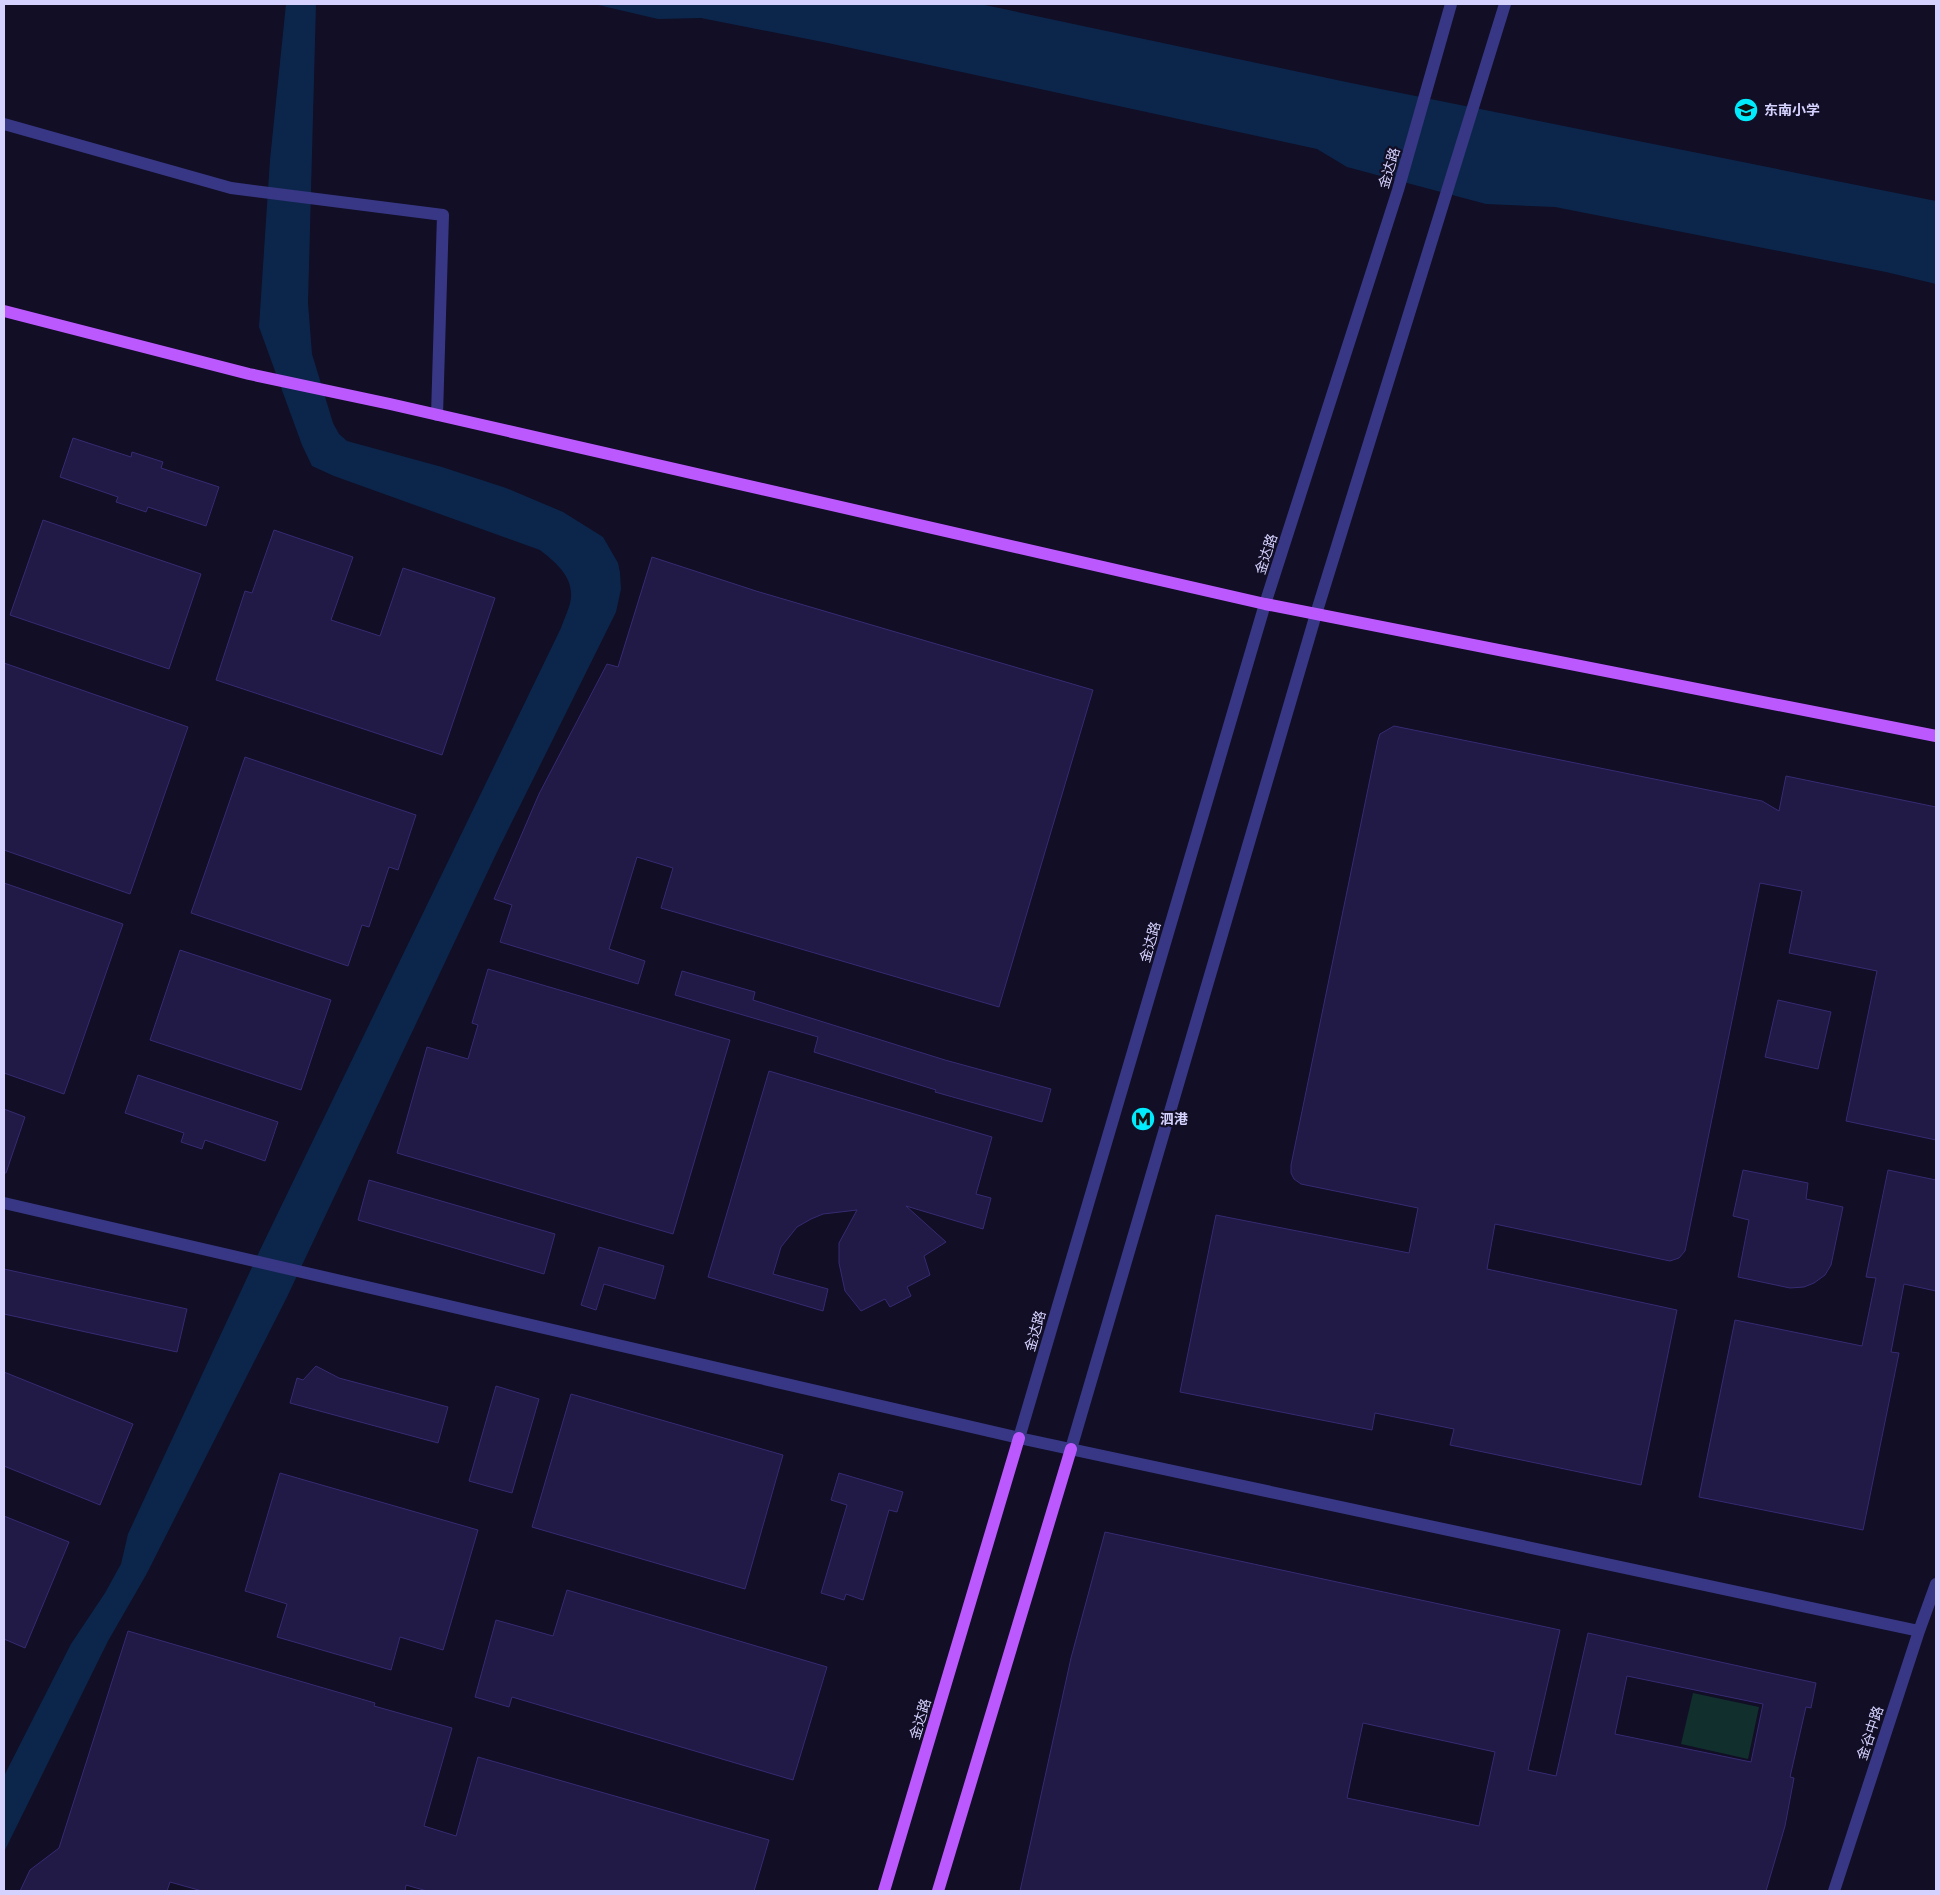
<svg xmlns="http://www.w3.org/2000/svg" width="1940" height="1895" viewBox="0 0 1940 1895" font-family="Roboto,'Noto Sans SC',sans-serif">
<rect width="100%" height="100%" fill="#110e25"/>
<path fill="#112f2d" d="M1693,1693L1759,1707L1748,1759L1681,1744Z"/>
<path fill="#0c264b" d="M286,4H316L308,303L312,354L333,423L339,434L347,441L442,467L506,488L563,512L603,537L618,563L620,573L621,589L616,612L498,850L287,1297L146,1575L108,1641L4,1852V1776L71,1644L105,1593L121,1564L128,1534L260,1250L561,628C564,619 570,607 571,598C573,576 555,562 540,550L334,476L312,466L302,445L259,327L270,160Z
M594,4H980L1351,83L1936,201V284L1886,272L1555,207L1486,204L1347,167L1317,149L828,43L701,18L658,19Z"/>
<path fill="#211946" stroke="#362b73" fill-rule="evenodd" d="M73,438L131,457L132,452L163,462L161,468L219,487L206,526L148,507L146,512L116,502L118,497L60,477Z
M43,520L201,574L169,669L10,615Z
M274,530L353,557L331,620L380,636L403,568L495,598L442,755L216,680L245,591L252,593Z
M652,557L756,591L1093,690L999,1007L661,908L673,868L637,857L609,949L645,961L638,984L500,942L512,905L494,899L539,794L607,664L618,667Z
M4,663L188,727L130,894L4,850Z
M1394,726L1762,801L1779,811L1786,776L1936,807V1140L1846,1121L1877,971L1789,953L1802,891L1760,883L1685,1251L1679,1258L1670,1261L1495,1224L1487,1269L1677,1310L1641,1485L1450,1445L1454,1429L1375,1413L1372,1430L1180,1392L1216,1215L1409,1253L1418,1208L1301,1184L1294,1179L1291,1173V1165L1378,740L1380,734Z
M245,757L416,815L398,870L389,867L369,927L362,925L348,966L191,913Z
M4,883L123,924L64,1094L4,1073Z
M180,950L331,1000L301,1090L150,1040Z
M488,969L730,1040L673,1234L397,1153L427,1047L468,1059L478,1025L472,1023Z
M682,971L755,992L753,1000L945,1060L1051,1089L1042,1122L935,1092L936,1090L814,1052L818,1037L675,995Z
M1778,1000L1831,1012L1818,1069L1765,1057Z
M769,1071L992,1137L976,1194L991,1198L983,1229L906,1206L946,1242L924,1256L930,1275L907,1287L911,1296L890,1307L885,1299L861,1311L845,1291L839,1263V1243L857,1210L823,1214L811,1219L797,1227L781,1247L773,1274L828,1289L823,1311L708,1277Z
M138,1075L278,1122L265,1161L205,1140L202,1149L181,1142L184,1133L125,1113Z
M4,1109L25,1117L6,1173H4Z
M1743,1170L1808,1183L1806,1199L1843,1207L1831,1265L1825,1275L1814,1283L1804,1287L1790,1288L1738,1277L1749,1220L1733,1216Z
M1888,1170L1936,1180V1291L1904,1284L1891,1352L1899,1353L1863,1530L1699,1497L1735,1320L1862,1346L1876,1278L1866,1277Z
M369,1180L555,1234L544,1274L358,1220Z
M599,1247L664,1266L655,1299L604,1284L596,1310L581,1305Z
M4,1269L187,1309L177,1352L4,1314Z
M316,1366L339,1378L448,1407L438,1443L290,1403L297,1378L303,1380Z
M4,1372L133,1424L100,1505L4,1466Z
M496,1386L539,1399L512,1493L469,1481Z
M571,1394L783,1455L745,1589L532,1527Z
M280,1473L478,1530L443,1650L400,1637L391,1670L277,1637L287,1604L245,1591Z
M839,1473L903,1492L897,1512L889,1510L863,1600L846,1594L844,1600L821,1593L847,1505L831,1500Z
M4,1516L69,1542L25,1648L4,1639Z
M1105,1532L1560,1630L1528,1770L1556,1776L1588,1633L1816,1683L1811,1708L1806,1707L1790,1777L1794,1778L1785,1826L1766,1891H1020L1071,1658ZM1627,1676L1763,1704L1751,1762L1615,1734ZM1363,1723L1495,1752L1479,1826L1347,1798Z
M567,1590L827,1667L793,1780L512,1697L509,1707L475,1697L496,1620L553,1636Z
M128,1631L375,1703L374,1706L452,1728L424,1826L456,1836L478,1757L769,1840L754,1891H427L406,1885L405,1891H202L170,1882L167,1891H20L30,1870L59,1848Z"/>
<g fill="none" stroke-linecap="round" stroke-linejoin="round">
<path stroke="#383785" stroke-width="12" d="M4,124L231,188L443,215L437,415
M4,1203L1019,1438L1919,1631
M1019,1438L1265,604L1398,190L1451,4
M1071,1449L1316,614L1505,4
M1834,1891L1919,1631L1936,1584"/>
<path stroke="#bb59ff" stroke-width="12" d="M4,311L249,374L390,404L1265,604L1936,736
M884,1891L1019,1438
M938,1891L1071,1449"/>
</g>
<defs>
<g id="school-disc" transform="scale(1.25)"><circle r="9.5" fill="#00ecfd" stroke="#110e25"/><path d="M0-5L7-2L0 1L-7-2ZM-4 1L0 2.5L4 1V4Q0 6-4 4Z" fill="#111"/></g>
<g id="metro-disc" transform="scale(1.25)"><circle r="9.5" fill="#00ecfd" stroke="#110e25"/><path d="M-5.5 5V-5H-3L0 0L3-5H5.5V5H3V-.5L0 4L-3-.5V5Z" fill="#111"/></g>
</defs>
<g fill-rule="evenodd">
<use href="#school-disc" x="1746" y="110"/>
<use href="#metro-disc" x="1143" y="1119"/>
</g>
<g text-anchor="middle" stroke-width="4.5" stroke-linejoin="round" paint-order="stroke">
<g font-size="14" font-weight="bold" fill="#d5d2ff" stroke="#110e25" text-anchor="start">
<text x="1764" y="115">东南小学</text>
<text x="1160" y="1124">泗港</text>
</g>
<g font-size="14" fill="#d5d2ff" stroke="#110e25">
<text transform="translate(1389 168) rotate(-73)" y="5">金达路</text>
<text transform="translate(1266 554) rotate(-72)" y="5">金达路</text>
<text transform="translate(1150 942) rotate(-74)" y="5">金达路</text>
<text transform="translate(1035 1331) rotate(-74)" y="5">金达路</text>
<text transform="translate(920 1719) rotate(-73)" y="5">金达路</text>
<text transform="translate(1870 1733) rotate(-72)" y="5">金谷中路</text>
</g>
</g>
<rect width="1940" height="1895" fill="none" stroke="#d5d2ff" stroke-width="10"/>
</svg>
